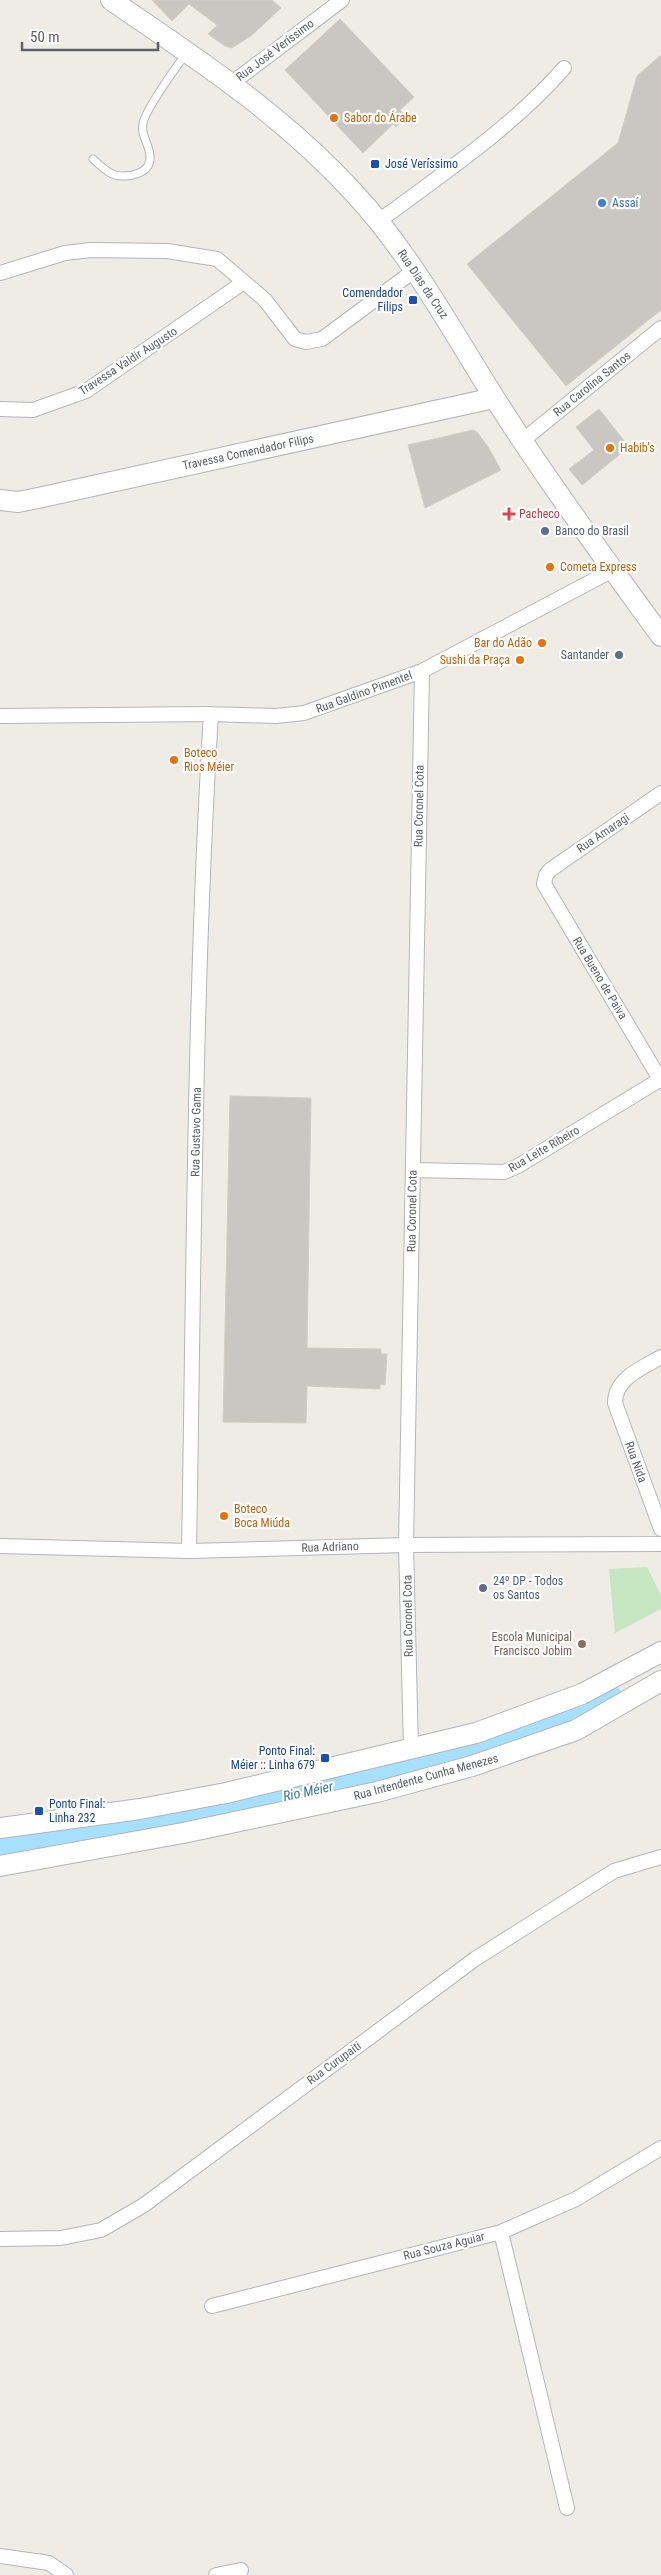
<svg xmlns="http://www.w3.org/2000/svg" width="661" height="2575" viewBox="0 0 661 2575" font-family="'Roboto Condensed',sans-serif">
<rect width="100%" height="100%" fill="#efece5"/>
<path fill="#c6e6c2" d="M647,1567L661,1595V1609L615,1633L609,1569Z"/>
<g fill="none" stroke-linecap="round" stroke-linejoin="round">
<path stroke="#a7e0fd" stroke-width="32" d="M0,1846C109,1831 216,1811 323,1788C420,1767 518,1745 607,1699"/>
</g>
<path fill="#cac7c2" stroke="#d4cdc3" d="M152,0H272L281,8L252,35L232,48L225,46L208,34L217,25L189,4L172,21Z
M340,19L414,97L400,110L407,117L396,127L393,124L363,153L285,70Z
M661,55V310L566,386L467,264L618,143L637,76Z
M599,409L629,447L582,485L569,469L594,450L576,427Z
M473,430L477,432L488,447L501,470L425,508L408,445Z
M230,1096L311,1098L307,1348L381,1349V1354H387L385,1385L380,1384V1389L307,1386L306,1423L223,1422Z"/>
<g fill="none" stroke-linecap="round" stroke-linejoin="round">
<g stroke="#b2b6ba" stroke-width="9">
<path id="lane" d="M93,159C99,164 107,173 115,175C128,178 151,174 150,157C150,145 140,135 143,123C146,109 176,67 186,54"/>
</g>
<g stroke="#b2b6ba" stroke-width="16">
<path id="street" d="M232,83L342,0
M379,221C441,175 514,126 564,68
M0,273L65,253L91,250L167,251L217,259L244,282
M0,409L33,410L86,391L244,282L265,300L295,339L306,342L322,339L415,270
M522,441L661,328
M0,716L211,714L276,716L304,713L422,671L613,570
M661,793L550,870L546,875L544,884L661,1081
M413,1170L504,1172L518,1166L661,1079
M661,1357C642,1368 615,1378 615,1403L661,1529
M0,1546L189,1551L406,1545L661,1544
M189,1551C194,1272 194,993 211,714
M411,1750L406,1545L422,671
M501,2232L567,2508
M0,2239L61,2238L101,2230L144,2205L475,1959L614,1871L661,1857
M212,2306L501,2232L576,2199L661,2148
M0,2556L49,2563L66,2575
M216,2575L241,2570"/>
</g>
<g stroke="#b1b5ba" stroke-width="22">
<path id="secondary" d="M111,0C199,60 283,115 355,194C413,257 453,333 499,405C550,485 606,560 661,636
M0,500L18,502L38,498L494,398
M0,1828L140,1809L226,1793L476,1733L582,1694L661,1652
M0,1866L183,1833L377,1792L472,1766L576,1730L661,1681"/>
</g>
<use href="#lane" stroke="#fff" stroke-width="7"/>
<use href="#street" stroke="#fff" stroke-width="14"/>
<use href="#secondary" stroke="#fff" stroke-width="20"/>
</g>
<g fill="#e8710a" stroke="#fff" stroke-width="2">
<circle cx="334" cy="118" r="5"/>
<circle cx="610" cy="448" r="5"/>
<circle cx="550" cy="567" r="5"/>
<circle cx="542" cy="643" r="5"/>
<circle cx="520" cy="660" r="5"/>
<circle cx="174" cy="760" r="5"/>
<circle cx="224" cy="1516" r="5"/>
</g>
<g fill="#1a4fb4" stroke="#fff" stroke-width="2">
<rect x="370" y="159" width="10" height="10" rx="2.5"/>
<rect x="408" y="295" width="10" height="10" rx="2.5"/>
<rect x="320" y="1753" width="10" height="10" rx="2.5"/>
<rect x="34" y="1806" width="10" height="10" rx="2.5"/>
</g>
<circle fill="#3f7fe0" stroke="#fff" stroke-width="2" cx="602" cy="203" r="5"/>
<path fill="#e0444e" stroke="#fff" stroke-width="2" d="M506.5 506.5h5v5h5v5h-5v5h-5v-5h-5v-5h5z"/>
<g fill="#5c6f8a" stroke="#fff" stroke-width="2">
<circle cx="545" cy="531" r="5"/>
<circle cx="619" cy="655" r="5"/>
<circle cx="483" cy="1588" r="5"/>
</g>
<circle fill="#8d6e63" stroke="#fff" stroke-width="2" cx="582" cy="1644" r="5"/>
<g text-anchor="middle" stroke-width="4.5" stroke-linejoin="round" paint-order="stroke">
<g font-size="12" fill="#5d6165" stroke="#fff">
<text transform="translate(275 50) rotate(-37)" y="4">Rua José Veríssimo</text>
<text transform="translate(423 284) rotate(56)" y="4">Rua Dias da Cruz</text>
<text transform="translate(128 361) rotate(-33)" y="4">Travessa Valdir Augusto</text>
<text transform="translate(592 384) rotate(-39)" y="4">Rua Carolina Santos</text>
<text transform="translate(248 452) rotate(-12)" y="4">Travessa Comendador Filips</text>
<text transform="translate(364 692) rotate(-20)" y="4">Rua Galdino Pimentel</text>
<text transform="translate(419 806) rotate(-89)" y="4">Rua Coronel Cota</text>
<text transform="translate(603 833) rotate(-34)" y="4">Rua Amaragi</text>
<text transform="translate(600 978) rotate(59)" y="4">Rua Bueno de Paiva</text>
<text transform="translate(196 1132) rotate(-89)" y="4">Rua Gustavo Gama</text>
<text transform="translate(544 1149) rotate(-30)" y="4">Rua Leite Ribeiro</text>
<text transform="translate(412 1211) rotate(-89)" y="4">Rua Coronel Cota</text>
<text transform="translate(636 1462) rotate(70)" y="4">Rua Nida</text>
<text transform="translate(330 1547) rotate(-2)" y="4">Rua Adriano</text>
<text transform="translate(408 1616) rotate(-91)" y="4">Rua Coronel Cota</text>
<text transform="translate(426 1777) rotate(-15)" y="4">Rua Intendente Cunha Menezes</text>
<text transform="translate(334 2063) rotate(-36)" y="4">Rua Curupaiti</text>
<text transform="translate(444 2246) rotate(-14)" y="4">Rua Souza Aguiar</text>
</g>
<g font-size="12" fill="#c56008" stroke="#fff" text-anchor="start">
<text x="344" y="122">Sabor do Árabe</text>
<text x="620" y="452">Habib's</text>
<text x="560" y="571">Cometa Express</text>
<text x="532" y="647" text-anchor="end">Bar do Adão</text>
<text x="510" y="664" text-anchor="end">Sushi da Praça</text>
<text x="184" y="757">Boteco<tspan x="184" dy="14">Rios Méier</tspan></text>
<text x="234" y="1513">Boteco<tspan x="234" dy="14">Boca Miúda</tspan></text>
</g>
<g font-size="12" fill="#164399" stroke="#fff" text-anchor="start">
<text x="385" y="168">José Veríssimo</text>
<text x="403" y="297" text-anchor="end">Comendador<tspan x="403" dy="14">Filips</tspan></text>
<text x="315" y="1755" text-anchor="end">Ponto Final:<tspan x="315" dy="14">Méier :: Linha 679</tspan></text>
<text x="49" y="1808">Ponto Final:<tspan x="49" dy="14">Linha 232</tspan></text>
</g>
<g font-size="12" fill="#366cbe" stroke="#fff" text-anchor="start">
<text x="612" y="207">Assaí</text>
</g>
<g font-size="12" fill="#be3a42" stroke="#fff" text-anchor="start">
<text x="519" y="518">Pacheco</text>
</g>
<g font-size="12" fill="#4e5e75" stroke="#fff" text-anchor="start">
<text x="555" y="535">Banco do Brasil</text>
<text x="609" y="659" text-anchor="end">Santander</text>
<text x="493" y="1585">24º DP - Todos<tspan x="493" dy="14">os Santos</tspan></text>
</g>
<g font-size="12" fill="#785e54" stroke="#fff" text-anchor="end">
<text x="572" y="1641">Escola Municipal<tspan x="572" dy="14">Francisco Jobim</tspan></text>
</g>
<g font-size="14" font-style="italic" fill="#3d779f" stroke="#fff">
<text transform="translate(308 1791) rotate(-12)" y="5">Rio Méier</text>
</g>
</g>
<path d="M22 42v8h136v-8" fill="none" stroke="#5d6165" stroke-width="2.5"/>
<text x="30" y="42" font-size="15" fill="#5d6165" stroke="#ffffff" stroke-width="4" paint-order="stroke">50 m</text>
</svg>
